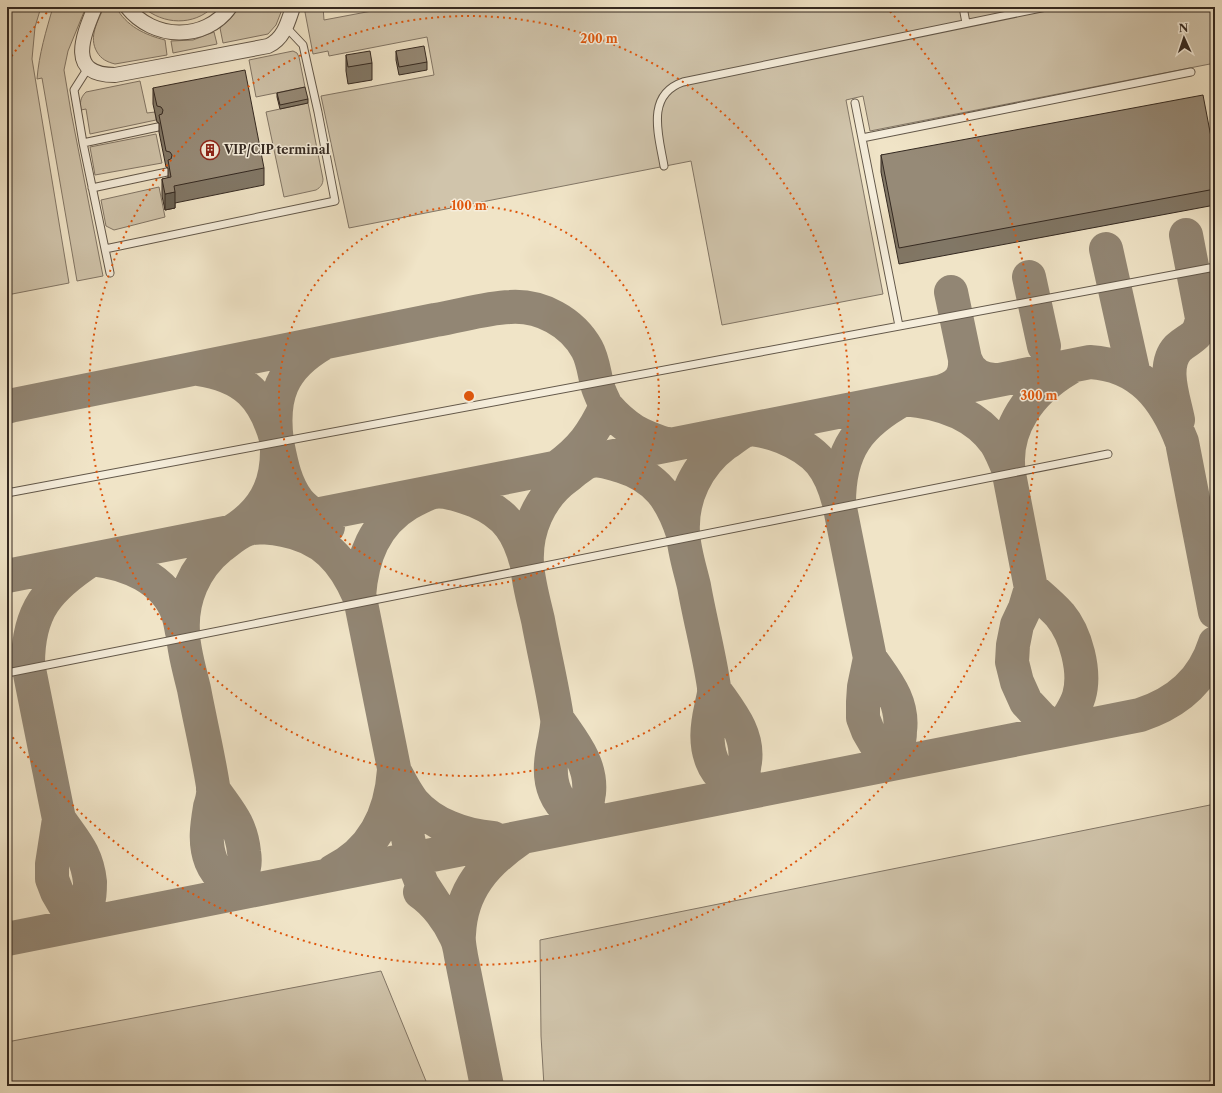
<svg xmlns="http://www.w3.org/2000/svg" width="1222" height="1093" viewBox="0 0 1222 1093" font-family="'Libre Caslon Text',serif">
<rect width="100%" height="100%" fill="#f0e4c7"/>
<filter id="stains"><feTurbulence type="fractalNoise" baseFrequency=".005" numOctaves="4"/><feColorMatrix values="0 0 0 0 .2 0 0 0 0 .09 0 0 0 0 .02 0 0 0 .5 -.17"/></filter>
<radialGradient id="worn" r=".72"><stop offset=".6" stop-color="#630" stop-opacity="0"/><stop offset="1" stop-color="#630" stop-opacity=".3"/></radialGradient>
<path fill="#d0c4ab" stroke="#827666" d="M7,7H41L35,27L32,59L69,283L7,295Z
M53,7H86L68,51L64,70L71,112L103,276L77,281L42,78L37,79C39,54 46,31 53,7Z
M104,7H116C126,26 145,35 165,40L167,55L115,64C107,62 101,59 97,52C88,37 98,21 104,7Z
M143,7H213C194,26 163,25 143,7Z
M239,7H283L276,25L268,34L223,43L220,28L232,17Z
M304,7H323L324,20L393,7H1215V63L870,131L863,96L846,100L883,294L722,325L691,161L349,228L321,96L434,75L427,37L329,56L328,51L313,54Z
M214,32L217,44L173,53L171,41L193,40Z
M293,51L297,53L299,57L305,87L256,97L249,60Z
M140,81L147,113L155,112L156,120L90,134L86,109L81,110C80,102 80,98 86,92Z
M308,103L323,179C323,184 321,187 316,190L284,197L266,112Z
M156,134L162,163L95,175L90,147Z
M159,187L165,217L114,230L106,226L101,200Z
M1215,804V1086H544L541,1036L540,940Z
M381,971L428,1086H7V1042Z"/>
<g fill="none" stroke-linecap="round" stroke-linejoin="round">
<path stroke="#928674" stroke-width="34" d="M1106,249L1134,375
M1029,277L1044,346
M951,292L965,359
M198,369C245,376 265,397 277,442C271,397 281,368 322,344
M940,392C958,386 966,378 965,359C970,374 982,381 998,380
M7,407L14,405L435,320C460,316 485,308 510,307C541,305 572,322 587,349C593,360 594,372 597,384C599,392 603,399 606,406
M1178,420C1174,399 1161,366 1178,348C1191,336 1199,339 1202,318L1186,235
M277,442C281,462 285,484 298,501C306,511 319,518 328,527
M556,468C581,450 593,434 606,406C626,429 640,436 669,445
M231,532C263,513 277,487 277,451
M355,573L412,858L422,884L437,907
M7,576L1090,362C1140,365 1165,398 1182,442L1215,612
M1031,588C1041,597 1051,605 1060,615C1076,634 1086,672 1079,696C1075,709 1067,720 1059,731L1041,718L1026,702L1017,682L1012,662L1013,645L1017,625L1025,608L1031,588L1009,474C1002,428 1031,391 1068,369
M359,596C362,557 374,524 409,503C417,499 425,494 434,492C445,490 465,497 476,501C507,514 519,533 527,565
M870,658C885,680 904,701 900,731C900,735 900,739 898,743C893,752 885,759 878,766
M714,689C729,711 749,733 745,762C744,766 744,771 743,774C737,784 730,790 722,797
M558,720C573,742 592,764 589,793C588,797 588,802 587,805C582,814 574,821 566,828
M904,761L887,754L875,743L868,731L863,718V702L864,687L870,658L839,503C839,449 859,424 904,399C939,402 975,413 996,443C1001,451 1005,461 1009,471
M213,789C228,811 241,823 244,852C245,858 245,867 242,873C238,883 229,889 221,896
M747,792C731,785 718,777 712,761C705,744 707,726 711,708C712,701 715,694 714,687C709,653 700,620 694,586C690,569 684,551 683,533C681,498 697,465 725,444C730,441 742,431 748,430C756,428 776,434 783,437C817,451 830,468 839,503
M59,819C74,841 87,853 90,882C90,888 90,897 88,903C83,912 75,920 67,926
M590,823C574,816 562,809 555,792C548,775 551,757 555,739C556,732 558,724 557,718C552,685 544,653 538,620C534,603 528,581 527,564C525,531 539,497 567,477C572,473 585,462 592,461C601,459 613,464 621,466C657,477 672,500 683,534
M333,871C374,851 391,814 394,770C400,781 405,792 413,802C432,824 464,836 493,838
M246,891C230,885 218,878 211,861C204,843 207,825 210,807C212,801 214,793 213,786C208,754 200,721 194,689C190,672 183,649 183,632C181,600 194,568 220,547C228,541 238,532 248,529C257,526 274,528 284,530C323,537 344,561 359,596
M420,892C435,902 449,921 456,937C459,943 460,950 461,956C460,949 458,941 459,934C461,890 485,863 520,839
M90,922L77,915L64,904L57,892L52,879V864L59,819L28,664C28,610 48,588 92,559C127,563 165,578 178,614C180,620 181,626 182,632
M7,939L1140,715C1177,703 1203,681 1215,643
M461,956L487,1086"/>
<g stroke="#63584a" stroke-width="9">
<path id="service" d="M963,7L966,23
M88,68L74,90L83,143L110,273
M855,103L899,326
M862,138L1191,72
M83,143L158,127
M664,166C659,136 645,95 683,82L1046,7
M92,188L167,172
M105,249L335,201L318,112L303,45L286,27
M7,493L1215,267
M7,673L1108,454"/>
</g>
<g stroke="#63584a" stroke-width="16">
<path id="minor" d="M95,7C83,36 66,75 115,75L268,46C284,39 288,22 293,7
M127,7C153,40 205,42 230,7"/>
</g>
<use href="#service" stroke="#f5eddb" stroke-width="7"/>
<use href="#minor" stroke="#f5eddb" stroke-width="14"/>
</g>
<path fill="#817766" stroke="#342921" d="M396,51L427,62V70L399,75L396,60Z
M346,55L372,63V80L348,84L346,71Z
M153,88L264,168V185L175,203V208L165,210L162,196V179L168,178V168L166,167L159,132V123L157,122L153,104Z
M277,93L308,99V103L280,109L277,97Z
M881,155L1215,158V205L899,264L881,172Z"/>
<path fill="#696153" stroke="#342921" d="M175,192V208L165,210V194Z"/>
<path fill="#968a77" stroke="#342921" d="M424,46L427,62L399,67L396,51Z
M370,51L372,63L348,67L346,55Z
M245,70L264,168L174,186L175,192L165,194L162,179L171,177L168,160L171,159L172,155L170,152L166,151L159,115L162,114L163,110L161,107L157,106L153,88Z
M305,87L308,99L280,105L277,93Z
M1203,95L1215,158V189L899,248L881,155Z"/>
<g fill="none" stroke="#df570d" stroke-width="2" stroke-dasharray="2 4">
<circle cx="469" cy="396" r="190"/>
<circle cx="469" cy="396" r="380"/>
<path d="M8 61A570 570 0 0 1 52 7M886 7A570 570 0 1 1 8 731"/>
</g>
<defs>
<g id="building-ring" transform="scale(1)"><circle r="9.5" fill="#f5eddb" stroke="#8f2418" stroke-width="1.5"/><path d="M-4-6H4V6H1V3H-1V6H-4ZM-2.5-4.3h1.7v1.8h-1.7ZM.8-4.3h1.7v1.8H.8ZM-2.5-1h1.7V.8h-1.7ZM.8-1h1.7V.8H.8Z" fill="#8f2418"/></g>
</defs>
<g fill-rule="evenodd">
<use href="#building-ring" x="210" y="150"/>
</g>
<g text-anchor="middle" stroke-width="3" stroke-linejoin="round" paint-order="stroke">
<g font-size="12" font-weight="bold" fill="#342921" stroke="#f5eddb" text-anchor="start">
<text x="224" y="154">VIP/CIP terminal</text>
</g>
</g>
<circle cx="469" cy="396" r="6" fill="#df570d" stroke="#f5eddb" stroke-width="2"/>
<g font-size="12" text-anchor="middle" font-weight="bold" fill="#df570d" stroke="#f5eddb" stroke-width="3" stroke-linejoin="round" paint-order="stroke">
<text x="599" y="43">200 m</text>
<text x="469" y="210">100 m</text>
<text x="1039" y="400">300 m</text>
</g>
<rect width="1222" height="1093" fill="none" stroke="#f0e4c7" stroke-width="24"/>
<rect x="8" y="8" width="1206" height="1077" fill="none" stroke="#342921" stroke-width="2"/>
<rect x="12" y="12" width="1198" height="1069" fill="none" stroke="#342921"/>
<g transform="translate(1184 38) rotate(357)" stroke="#f5eddb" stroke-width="3" paint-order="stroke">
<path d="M0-3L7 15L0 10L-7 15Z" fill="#342921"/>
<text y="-6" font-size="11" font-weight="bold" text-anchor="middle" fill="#342921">N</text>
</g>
<rect width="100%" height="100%" filter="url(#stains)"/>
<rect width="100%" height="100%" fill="url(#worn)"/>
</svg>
